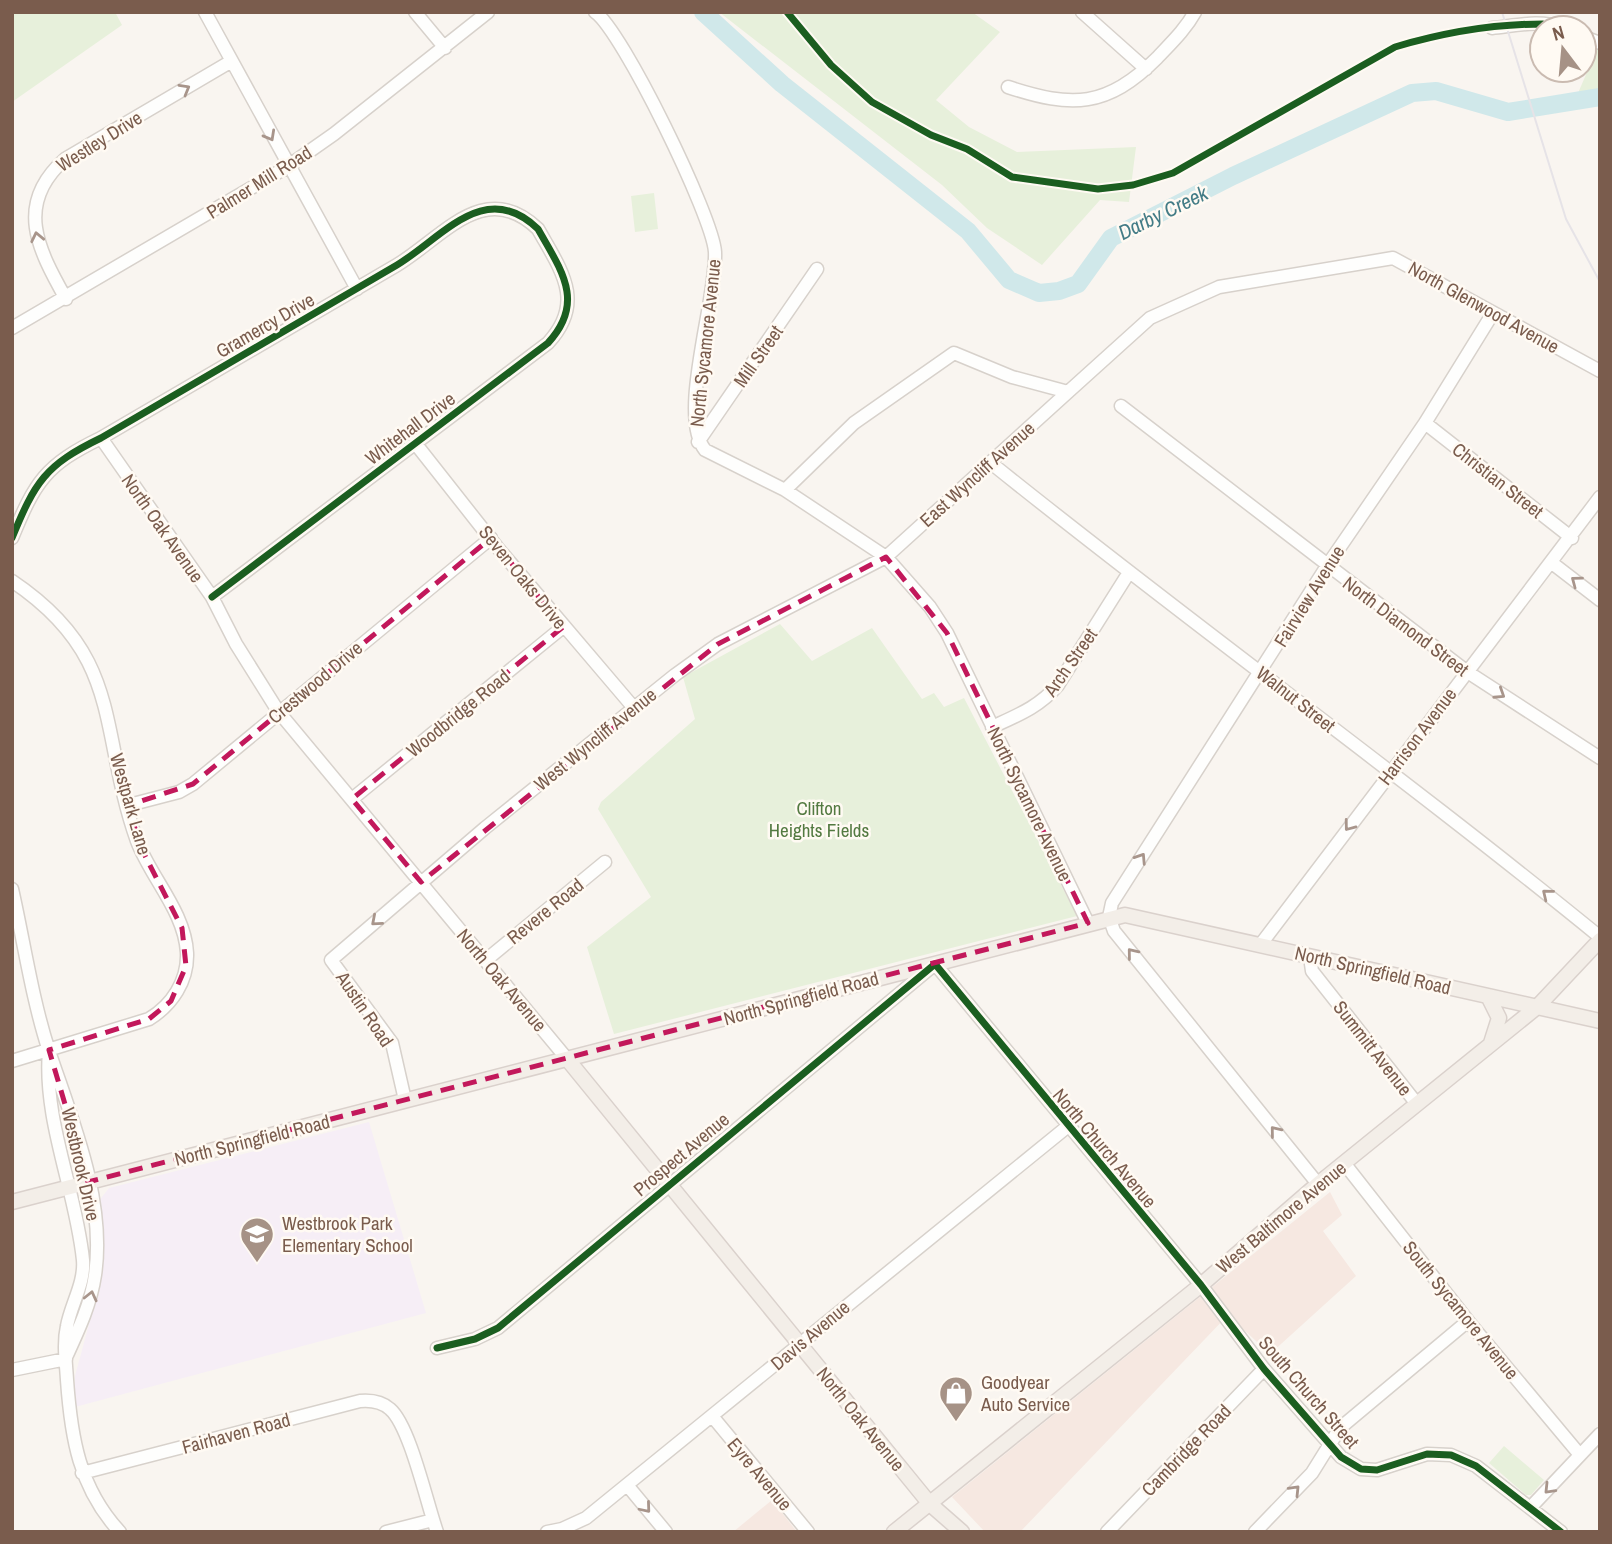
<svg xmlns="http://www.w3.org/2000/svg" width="1612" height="1544" viewBox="0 0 1612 1544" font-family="'Archivo Narrow',sans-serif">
<rect width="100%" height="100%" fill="#f9f5f0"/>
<path fill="#f6e8e1" d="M1330,1192L1342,1215L1323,1231L1356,1276L1270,1354L1228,1315L1020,1532H985L952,1497Z
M772,1500L797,1532H733Z"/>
<path fill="#f6eef6" d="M369,1122L426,1313L75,1407V1376L102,1276L98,1202L109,1188Z"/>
<path fill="#e7f0db" d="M12,12H115L122,25L12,102Z
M719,12H972L1000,32L936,100L969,127L1017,152L1136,147L1129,202L1100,200L1042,265L987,228L942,185Z
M1597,49L1600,50V105L1575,100Z
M654,193L658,229L635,232L631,196Z
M780,624L812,661L872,628L922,699L934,693L944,707L964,698L1077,916L614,1034L587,947L651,897L598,809L601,802L695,719L683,677Z
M1504,1446L1544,1480L1531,1495H1526L1489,1463Z"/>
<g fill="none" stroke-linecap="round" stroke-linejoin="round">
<path stroke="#d0e8ea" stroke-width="18" d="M703,12L782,84L968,231L1009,280L1039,293L1059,291L1078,284L1111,238L1233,176L1412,93L1436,91L1508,112L1600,97"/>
<g stroke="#d7d1cb" stroke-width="15">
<path id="minor" d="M205,12L357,289
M415,12L445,48
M595,12C622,30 713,217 715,252C717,300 677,415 705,450L785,490L886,557L930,607L947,633L1088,923
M1082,12L1146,69
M1492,28C1514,26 1541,19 1561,28
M1584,37L1600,43
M1008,87C1072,108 1107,108 1157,58C1171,43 1185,30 1195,12
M66,299C38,249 14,204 65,159L230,62
M12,328L287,167L334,134L488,12
M1121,406L1466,671L1600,758
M1425,423L1572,538
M101,438L212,597L236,644L278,711L568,1060
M698,442L817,269
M415,443L497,547L634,708
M991,463C1191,624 1400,774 1600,937
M785,490L854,423L954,353L1012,377L1068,392L1150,318L1219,287L1393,258L1600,371
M12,538C35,482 45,465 101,438L397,265C443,237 485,178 538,229C561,270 586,302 548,343L212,597
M1552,563L1600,600
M12,581C125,657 98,731 137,841C151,878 185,912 187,953C188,981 172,1005 149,1019L12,1061
M992,727C1018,715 1039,707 1058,685L1128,574
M352,799L563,627
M129,805L179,792L193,784L491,538
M12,889C24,942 32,999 49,1051C72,1120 106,1200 95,1275C91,1303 79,1329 67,1355
M1261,944L1600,497
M1310,957L1312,971L1417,1104
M486,960L605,862
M49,1050C43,1121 76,1190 83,1260C85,1283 71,1304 67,1326C63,1344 66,1362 67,1380C71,1437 79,1488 120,1532
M405,1100L392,1043L331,960L485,828L675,675L718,644L886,557L1068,392
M1344,1163L1468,1321L1580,1455
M1318,1184L1114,931L1109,917L1112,903L1327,566L1425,423L1493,313
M437,1348L475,1339L498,1328L935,964L1201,1285L1264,1369L1341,1457L1361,1469L1377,1470L1427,1454L1451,1455L1476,1466L1561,1532
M12,1370L66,1359
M712,1416L808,1532
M82,1473L360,1401C371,1400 381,1401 390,1409C410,1426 427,1504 437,1532
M627,1485L666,1532
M1530,1508L1600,1434
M386,1532L433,1520
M547,1532L562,1529L586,1518L1067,1127
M1107,1532L1264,1369
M1255,1532L1312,1473L1340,1428L1468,1321"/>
</g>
<g stroke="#dad1cc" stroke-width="17">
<path id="major" d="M1488,996L1499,1018L1491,1043
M568,1060L930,1504L962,1532
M12,1202L1125,915L1600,1021
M894,1532L1201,1285L1318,1184L1537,1007L1600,940"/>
</g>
<use href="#minor" stroke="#fefefd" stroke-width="12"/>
<use href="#major" stroke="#f3eee8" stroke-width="14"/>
<path stroke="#e6e3e7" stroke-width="2" d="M1502,12L1566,219L1600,282"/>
<g stroke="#fffaf3" stroke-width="11">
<path id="cycleway" d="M787,12L831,65L872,102L931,135L967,149L1012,177L1098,189L1133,185L1173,173L1395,47C1442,33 1493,24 1543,24L1544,28
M12,538C35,482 45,465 101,438L397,265C443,237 485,178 538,229C561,270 586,302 548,343L212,597
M437,1348L475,1339L498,1328L935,964L1201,1285L1264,1369L1341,1457L1361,1469L1377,1470L1427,1454L1451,1455L1476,1466L1561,1532"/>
</g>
<use href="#cycleway" stroke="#1b5e20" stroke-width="7"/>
</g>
<defs><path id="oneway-chevron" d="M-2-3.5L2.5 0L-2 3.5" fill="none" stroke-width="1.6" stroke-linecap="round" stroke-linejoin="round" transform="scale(1.75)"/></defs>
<g stroke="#a8958b">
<use href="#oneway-chevron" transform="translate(185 89) rotate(-30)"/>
<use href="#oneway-chevron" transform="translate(270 136) rotate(61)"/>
<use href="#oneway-chevron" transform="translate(37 237) rotate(-102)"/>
<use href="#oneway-chevron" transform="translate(1576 581) rotate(-143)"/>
<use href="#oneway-chevron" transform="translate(1500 694) rotate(33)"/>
<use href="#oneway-chevron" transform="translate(1349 826) rotate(127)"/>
<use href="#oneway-chevron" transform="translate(1141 858) rotate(-57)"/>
<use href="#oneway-chevron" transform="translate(1547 894) rotate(-141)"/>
<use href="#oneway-chevron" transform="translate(376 921) rotate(139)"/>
<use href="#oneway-chevron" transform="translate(1132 953) rotate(-129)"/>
<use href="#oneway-chevron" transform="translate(1275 1131) rotate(-129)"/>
<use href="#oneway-chevron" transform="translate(91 1296) rotate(-77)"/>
<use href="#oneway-chevron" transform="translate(1549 1489) rotate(134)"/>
<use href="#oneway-chevron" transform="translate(1295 1490) rotate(-46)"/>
<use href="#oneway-chevron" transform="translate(646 1508) rotate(50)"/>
</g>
<path fill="none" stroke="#c2185b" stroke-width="5" stroke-dasharray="14 9" stroke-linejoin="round" d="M491,538L563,627L352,799L421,882L718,644L886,557L947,633L1088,923L88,1182L49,1050L149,1019L171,1001L186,966L182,928L139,844L129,805L193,784Z"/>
<defs>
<g id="school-pin" transform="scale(1.75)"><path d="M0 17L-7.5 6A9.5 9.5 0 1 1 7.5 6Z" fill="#a69286" stroke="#fffaf3"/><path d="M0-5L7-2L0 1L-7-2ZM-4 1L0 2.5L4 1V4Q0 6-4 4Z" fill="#fff"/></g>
<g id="shop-pin" transform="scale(1.75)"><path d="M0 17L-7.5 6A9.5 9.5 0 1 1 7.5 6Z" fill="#a69286" stroke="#fffaf3"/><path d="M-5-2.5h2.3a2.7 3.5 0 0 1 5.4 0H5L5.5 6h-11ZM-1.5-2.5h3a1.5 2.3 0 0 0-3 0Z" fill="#fff"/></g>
</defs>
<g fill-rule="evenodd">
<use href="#school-pin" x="257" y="1234"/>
<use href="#shop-pin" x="956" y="1393"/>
</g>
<g text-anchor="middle" stroke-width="5" stroke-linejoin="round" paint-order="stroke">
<g font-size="19" fill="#7a5c4d" stroke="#fffaf3">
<text transform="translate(99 141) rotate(-32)" y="7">Westley Drive</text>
<text transform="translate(259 182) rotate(-32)" y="7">Palmer Mill Road</text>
<text transform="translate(1484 307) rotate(29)" y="7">North Glenwood Avenue</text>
<text transform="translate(265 325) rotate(-30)" y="7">Gramercy Drive</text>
<text transform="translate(705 343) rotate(-84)" y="7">North Sycamore Avenue</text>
<text transform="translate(758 356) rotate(-55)" y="7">Mill Street</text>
<text transform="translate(410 428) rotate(-37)" y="7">Whitehall Drive</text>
<text transform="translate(977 474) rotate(-42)" y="7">East Wyncliff Avenue</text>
<text transform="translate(1498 480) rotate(38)" y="7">Christian Street</text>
<text transform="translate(163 528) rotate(55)" y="7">North Oak Avenue</text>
<text transform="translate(523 577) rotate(51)" y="7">Seven Oaks Drive</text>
<text transform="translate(1309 596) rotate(-58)" y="7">Fairview Avenue</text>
<text transform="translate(1406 626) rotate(37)" y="7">North Diamond Street</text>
<text transform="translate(1070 662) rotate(-55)" y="7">Arch Street</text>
<text transform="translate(315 682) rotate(-40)" y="7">Crestwood Drive</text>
<text transform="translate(1296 699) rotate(38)" y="7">Walnut Street</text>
<text transform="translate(458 713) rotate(-39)" y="7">Woodbridge Road</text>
<text transform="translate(1417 736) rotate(-53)" y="7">Harrison Avenue</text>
<text transform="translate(595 739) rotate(-39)" y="7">West Wyncliff Avenue</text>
<text transform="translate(131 804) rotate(74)" y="7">Westpark Lane</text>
<text transform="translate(1030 804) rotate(64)" y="7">North Sycamore Avenue</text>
<text transform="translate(545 911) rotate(-39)" y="7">Revere Road</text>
<text transform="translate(1373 970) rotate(13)" y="7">North Springfield Road</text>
<text transform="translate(502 980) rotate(50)" y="7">North Oak Avenue</text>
<text transform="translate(801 998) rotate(-15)" y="7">North Springfield Road</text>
<text transform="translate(365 1009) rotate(56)" y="7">Austin Road</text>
<text transform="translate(1373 1048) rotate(52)" y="7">Summitt Avenue</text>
<text transform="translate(252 1140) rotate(-14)" y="7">North Springfield Road</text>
<text transform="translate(1105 1148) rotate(50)" y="7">North Church Avenue</text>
<text transform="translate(681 1154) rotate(-40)" y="7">Prospect Avenue</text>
<text transform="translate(81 1164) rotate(77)" y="7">Westbrook Drive</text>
<text transform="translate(1281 1217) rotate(-40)" y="7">West Baltimore Avenue</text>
<text transform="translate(1461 1310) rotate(51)" y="7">South Sycamore Avenue</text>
<text transform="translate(810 1335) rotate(-40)" y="7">Davis Avenue</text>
<text transform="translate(1309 1392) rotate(49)" y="7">South Church Street</text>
<text transform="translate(861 1419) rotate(51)" y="7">North Oak Avenue</text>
<text transform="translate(236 1433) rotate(-15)" y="7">Fairhaven Road</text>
<text transform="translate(1186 1450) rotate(-46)" y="7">Cambridge Road</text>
<text transform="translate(760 1474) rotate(50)" y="7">Eyre Avenue</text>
</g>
<g font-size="19" fill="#537a41" stroke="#fffaf3">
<text x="819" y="815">Clifton<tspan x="819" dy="22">Heights Fields</tspan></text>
</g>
<g font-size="19" fill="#7a5c4d" stroke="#fffaf3" text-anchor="start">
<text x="282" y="1230">Westbrook Park<tspan x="282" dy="22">Elementary School</tspan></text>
<text x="981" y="1389">Goodyear<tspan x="981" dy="22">Auto Service</tspan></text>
</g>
<g font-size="21" font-style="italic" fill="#437c86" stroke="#fffaf3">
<text transform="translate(1163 213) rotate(-26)" y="7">Darby Creek</text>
</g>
</g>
<rect width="1612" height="1544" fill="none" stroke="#7a5c4d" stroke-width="28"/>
<g transform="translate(1563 49) rotate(344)"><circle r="33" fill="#fffaf3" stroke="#cabbb1" stroke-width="2"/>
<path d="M0-5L12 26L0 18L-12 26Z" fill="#a69286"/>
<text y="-10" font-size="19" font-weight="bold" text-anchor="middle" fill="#7a5c4d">N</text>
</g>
</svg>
